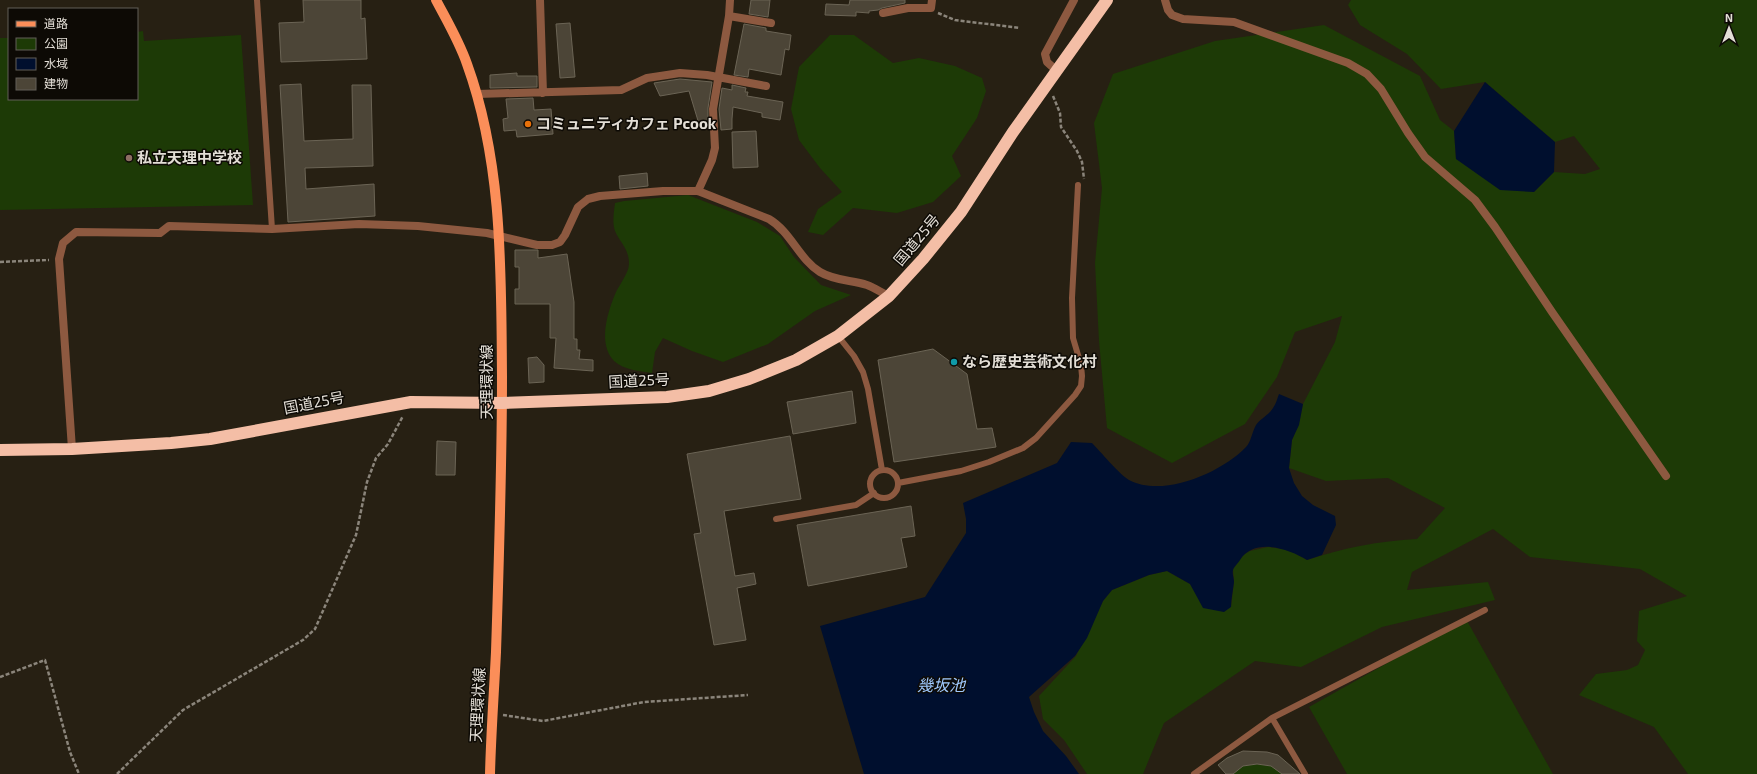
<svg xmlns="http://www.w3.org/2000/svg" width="1757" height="774" viewBox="0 0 1757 774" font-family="'Exo 2','Noto Sans JP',sans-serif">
<rect width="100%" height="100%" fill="#272013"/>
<path fill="#1d3a06" d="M1351,0H1757V774H1688L1654,727L1579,695L1596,674L1627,670L1638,665L1645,650L1637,641L1639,611L1687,596L1640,569L1530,557L1493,529L1412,572L1407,590L1488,582L1495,600L1382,627L1301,667L1255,661L1164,723L1143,774H1087L1064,740L1043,719L1039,696L1076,656L1103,601L1112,590L1149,575L1167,571L1190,584L1195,592L1231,607L1234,581L1233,569L1243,555L1250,551L1268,547L1283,549L1295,553L1307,560C1343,548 1379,541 1417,539L1445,508L1388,478L1326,481L1289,468L1292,440L1300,419L1303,404L1335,342L1342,316L1295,332L1277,377L1245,424L1172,463L1107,428L1099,341L1095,263L1102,188L1094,123L1113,74L1215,41L1324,25L1420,76L1440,120L1454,131L1456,159L1534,192L1554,172L1585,174L1600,169L1574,136L1555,142L1485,82L1441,89L1407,54L1360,25L1348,5Z
M143,31L144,41L241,35L253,205L0,210V38H9V99H137V32Z
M830,35H854L893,63L919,58L955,66L982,78L986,91L977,118L952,156L961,176L933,202L897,213L853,208L823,235L808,232L818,209L842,192L820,168L799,140L791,109L799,67Z
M688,195L757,222L780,236L794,257L821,285L851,295L815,311L768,344L723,362L692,351L663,338L655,352L652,373C640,371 624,370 614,361C597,343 608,311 616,292C620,284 629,272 629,264C629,248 620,243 615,231C612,223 614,211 615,203L624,201Z
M1466,619L1553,774H1347L1309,707Z
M1257,764L1271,766L1282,774H1233L1243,766Z"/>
<path fill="#000f2e" d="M1485,82L1555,142L1554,172L1534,192L1500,190L1456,159L1454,131Z
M1279,394L1303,404L1299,425L1292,440L1289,468L1294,483L1302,496L1313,505L1335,516L1336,525L1322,555L1307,560C1289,549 1255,537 1240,560C1238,563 1234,567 1233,570C1232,574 1234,578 1234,582C1233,591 1231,599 1231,607L1224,612L1203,608L1190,584L1167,571L1149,575L1112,590L1103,601L1087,638L1075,656L1029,697L1034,712L1043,731L1066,756L1079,774H864L820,626L925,597L966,533V519L963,503L1057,463L1071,442L1092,443C1100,451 1120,475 1129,480C1163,498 1221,473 1246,447C1251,442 1252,432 1256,425C1260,419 1269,415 1273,408C1276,404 1277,399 1279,394Z"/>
<path fill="#4c4537" stroke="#6b6455" d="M303,0H361V19L365,18L367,59L281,62L279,23L304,22Z
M751,0H770L768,17L749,14Z
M850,0H905V3L882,8L878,10L869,11V13L856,12V16L825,15L826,4L849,5Z
M570,23L575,77L560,78L556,24Z
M744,24L766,28V31L791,35L789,50L785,49L781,75L749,69L748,77L734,75Z
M517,73V76H537V87L490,88V75Z
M680,79L712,82L708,108V125L699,124L689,91L660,96L654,83Z
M301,84L304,141L353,139L352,85H371L373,166L305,168L306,189L374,184L375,216L288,222L280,85Z
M732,85L746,88L745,92H748L747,96L783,102L780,120L762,117V113L733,107L732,119V129L721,130L719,109L722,88L732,90Z
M533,98L534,110L551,109L553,134L517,137L516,130L504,131L503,119L508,118L506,99Z
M756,131L758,167L733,168L732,132Z
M647,173L648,186L620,189L619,176Z
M515,250H538V258L567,254L574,302V339H577V350H580L579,359L593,360V371L554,368L556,338H550V304H515V289H519V267H515Z
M933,349L967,374L977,429L992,428L996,447L894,462L878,360Z
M537,357L544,365V382L529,383L528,358Z
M852,391L856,423L793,434L787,402Z
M790,436L801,499L724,511L735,576L754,573L756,584L737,588L746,640L714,645L694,534L701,533L687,454Z
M437,441L456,442L455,475H436Z
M911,506L915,536L901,538L907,567L808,586L797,525Z
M1243,751L1267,752L1278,755L1300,774H1282L1271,766L1257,764L1243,766L1233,774H1226L1218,765L1227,758Z"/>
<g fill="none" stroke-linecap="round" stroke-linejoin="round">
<path stroke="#8b857b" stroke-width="2.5" stroke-dasharray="4 2" stroke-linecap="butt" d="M938,13L955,20L1020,28
M1053,96L1060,113L1061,127L1077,151L1082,162L1084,179
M0,262L49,260
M0,677L45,660L70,752L79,774
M503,715L543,721L644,702L748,695
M117,774L183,710L303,640L315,629L356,535L367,482L376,458L388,444L403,416"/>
<path stroke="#8d5940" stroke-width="6" d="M257,0L272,229
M838,336L854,356L863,372L868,389L882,470
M870 484a14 14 0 1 1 28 0a14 14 0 1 1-28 0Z
M898,483L961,471L989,462L1023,448L1036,438L1075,395L1081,386L1082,376L1081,365L1073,338L1072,298L1078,185
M776,519L856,505L874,493
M1272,718L1305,774
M1194,774L1272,718L1485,610"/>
<path stroke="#8d5940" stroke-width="8" d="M540,0L543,93
M1165,0L1168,10L1172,15L1183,19L1234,22L1348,63L1367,74L1381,89L1408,133L1425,157L1475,200L1495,227L1552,312L1666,476
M883,13L908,8H931L932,0
M729,16L771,23
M1057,71L1047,62L1045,54L1074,0
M477,94L621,90L647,78L680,73L707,75L766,86
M698,191L712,160L715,148L713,109L729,16L730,0
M72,449L59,259L63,243L76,232L160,233L169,226L272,229L359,224L418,226L487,233L537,245H552L560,242L565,235L578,207L588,199L600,196L663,191H698L769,219C791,232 799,259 820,272C835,281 852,280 867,285C875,288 882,293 889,296"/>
<path stroke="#fb8e59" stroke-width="10" d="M436,0C447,21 459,41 467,64C503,163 501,272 502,376C502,468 499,560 496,652C494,693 491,733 490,774"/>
<path stroke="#f4bea6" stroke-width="12" d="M0,450L72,449L171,443L210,439L411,402L502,403L667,397L709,391L749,379L796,360L838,336L889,296L923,259L961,212L1013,132L1107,0"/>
</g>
<circle fill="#e8710a" stroke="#0d0a05" stroke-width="1.5" cx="528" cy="124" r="4"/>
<circle fill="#8d6e63" stroke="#0d0a05" stroke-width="1.5" cx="129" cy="158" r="4"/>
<circle fill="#0f9aa8" stroke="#0d0a05" stroke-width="1.5" cx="954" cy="362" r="4"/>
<g text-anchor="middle" stroke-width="3" stroke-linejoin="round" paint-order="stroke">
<g font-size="15" font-weight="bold" fill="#e3ded6" stroke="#0d0a05" text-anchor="start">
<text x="536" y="129">コミュニティカフェ Pcook</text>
<text x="137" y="163">私立天理中学校</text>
<text x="962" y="367">なら歴史芸術文化村</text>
</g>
<g font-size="15" fill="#e3ded6" stroke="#0d0a05">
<text transform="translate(917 240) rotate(-50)" y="5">国道25号</text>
<text transform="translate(639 381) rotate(-3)" y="5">国道25号</text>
<text transform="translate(487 382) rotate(-90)" y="5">天理環状線</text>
<text transform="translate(314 403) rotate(-11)" y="5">国道25号</text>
<text transform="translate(478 705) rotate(-87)" y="5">天理環状線</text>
</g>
<g font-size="16" font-style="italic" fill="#9ec7fc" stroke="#0d0a05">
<text x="941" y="691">幾坂池</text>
</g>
</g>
<rect x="8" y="8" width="130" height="92" fill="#0d0a05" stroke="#635f59"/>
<rect x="16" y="21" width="20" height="6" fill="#fb8e59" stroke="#635f59"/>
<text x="44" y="28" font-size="12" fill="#e3ded6">道路</text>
<rect x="16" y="38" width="20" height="12" fill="#1d3a06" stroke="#635f59"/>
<text x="44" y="48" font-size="12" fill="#e3ded6">公園</text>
<rect x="16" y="58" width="20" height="12" fill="#000f2e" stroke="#635f59"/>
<text x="44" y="68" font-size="12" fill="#e3ded6">水域</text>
<rect x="16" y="78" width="20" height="12" fill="#4c4537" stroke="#635f59"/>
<text x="44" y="88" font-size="12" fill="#e3ded6">建物</text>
<g transform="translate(1729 28)" stroke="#0d0a05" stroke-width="3" paint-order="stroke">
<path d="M0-3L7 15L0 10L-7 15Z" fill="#e3ded6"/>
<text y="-6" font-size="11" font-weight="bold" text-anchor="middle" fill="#e3ded6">N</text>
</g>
</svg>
